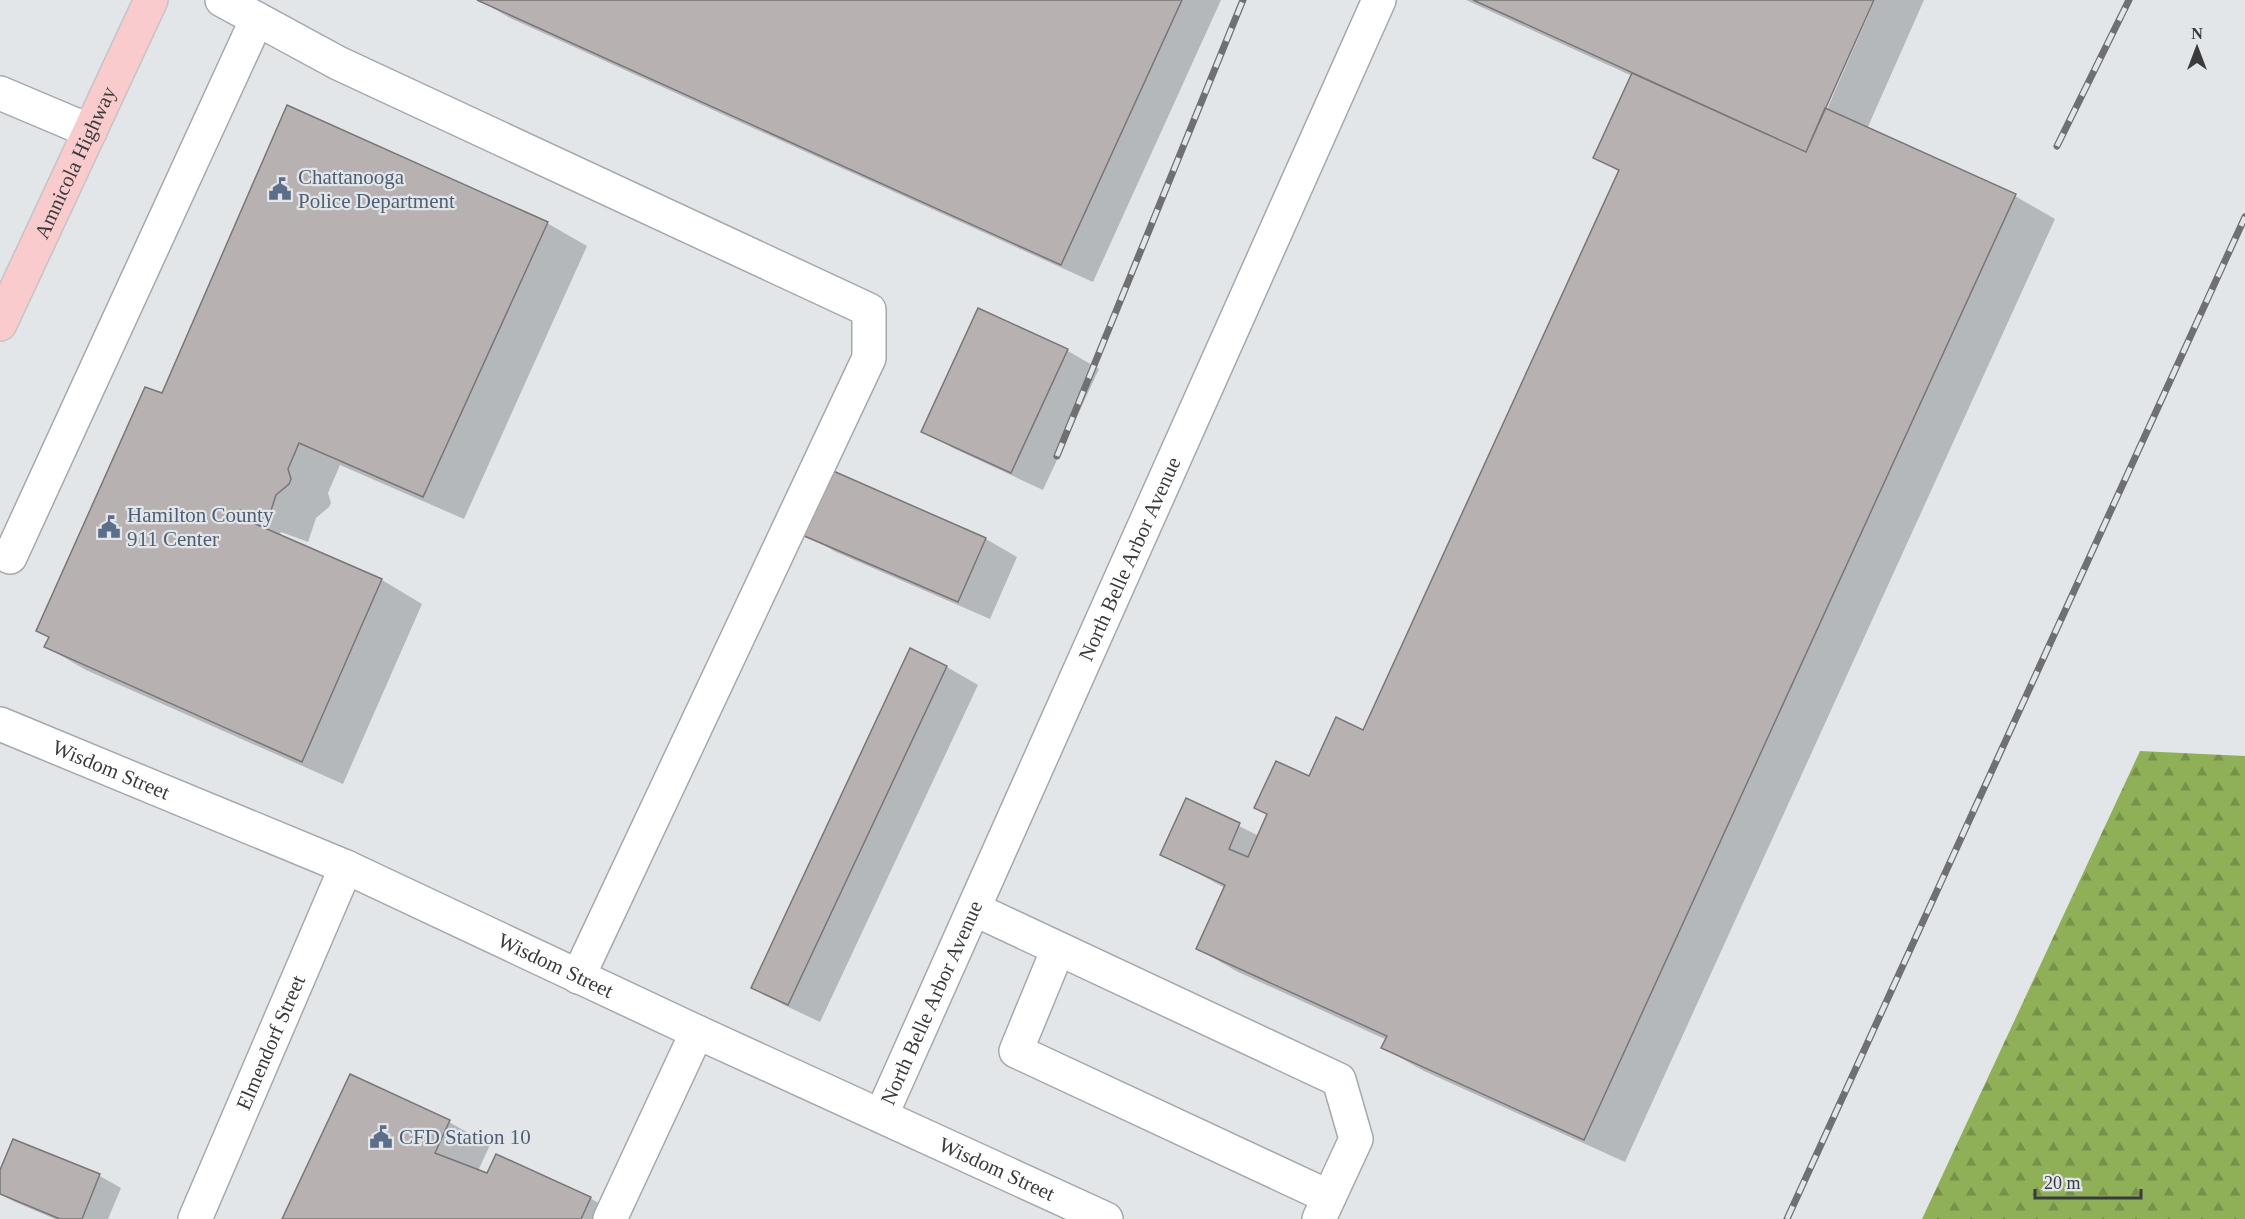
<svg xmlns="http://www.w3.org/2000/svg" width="2245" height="1219" viewBox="0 0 2245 1219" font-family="Georgia,serif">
<defs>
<pattern id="forest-firs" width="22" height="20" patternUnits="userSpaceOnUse" patternTransform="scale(1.5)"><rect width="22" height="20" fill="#90b058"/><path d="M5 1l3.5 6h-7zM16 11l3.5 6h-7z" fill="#77904a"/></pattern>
</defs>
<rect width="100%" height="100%" fill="#e3e6e9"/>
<path fill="url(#forest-firs)" d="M2140,751L2245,756V1219H1922Z"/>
<path fill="#0003" d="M479,0H1221L1093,282L510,18Z
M1466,0H1872L1821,115L1824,116L1875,0H1924L1867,129L2015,196L2055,219L1625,1162L1424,1071L1383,1048L1387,1040L1238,972L1198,949L1225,888L1162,854L1187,800L1259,836L1310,778L1364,732L1620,172L1595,158L1632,76Z
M547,223L587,246L464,519L340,465L328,493L331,503L329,507L316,518L308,542L281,532L279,536L382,580L422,604L343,784L86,670L46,647L163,395Z
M979,310L1068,351L1099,369L1043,490L955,449L923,431Z
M831,472L986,539L1017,557L990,619L836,552L804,534Z
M910,650L947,667L978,685L820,1022L784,1005L753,987Z
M350,1076L449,1122L490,1145L478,1171L590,1198L626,1219H283Z
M14,1141L100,1176L121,1188L108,1219H55L15,1202L0,1194V1174Z"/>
<path fill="#b7b2b1" stroke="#7b7676" stroke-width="1.5" d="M477,0H1182L1061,265Z
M1473,0H1874L1806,152Z
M1632,73L1806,152L1825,108L2016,194L1584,1140L1381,1048L1387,1036L1196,949L1225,885L1160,855L1186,798L1240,823L1229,849L1248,857L1267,814L1254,808L1276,761L1309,776L1336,717L1363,730L1619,170L1593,158Z
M287,105L548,222L423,497L299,443L288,469L291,479L289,484L276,495L268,520L240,510L237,516L382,579L302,762L44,647L49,637L36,631L145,387L162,393Z
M978,308L1068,349L1011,473L921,432Z
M831,470L986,538L958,602L802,535Z
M910,648L947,666L788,1005L751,988Z
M350,1074L450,1120L435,1153L487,1173L496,1154L591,1197L581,1219H282Z
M13,1139L100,1174L82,1219H60L0,1194V1170Z"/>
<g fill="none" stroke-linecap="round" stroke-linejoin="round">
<g stroke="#a6a9ac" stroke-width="36">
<g id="minor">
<path d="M222,0L338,63L869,310V358L578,977"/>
<path d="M0,93L90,131"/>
<path d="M10,557L257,19"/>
<path id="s1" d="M0,724L346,867L697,1032L1106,1219"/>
<path d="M974,909L1339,1080L1356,1139L1319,1219"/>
<path d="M1058,949L1016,1051L1329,1197"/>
<path id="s2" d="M881,1116L1379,0"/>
<path id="s3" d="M195,1219L346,867"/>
<path d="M610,1219L697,1032"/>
</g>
</g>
<g stroke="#c4c4c4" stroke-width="36">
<g id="major">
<path id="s4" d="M0,324L151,0"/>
</g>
</g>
<use href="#minor" stroke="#fff" stroke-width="33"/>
<use href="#major" stroke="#facbcd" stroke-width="33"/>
<g stroke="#6e7072" stroke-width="7">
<path id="rail" d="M2057,146L2129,0
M1057,456L1243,0
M1787,1219L2245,217"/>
</g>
<use href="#rail" stroke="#e3e6e9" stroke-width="4.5" stroke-dasharray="14" stroke-linecap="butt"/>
</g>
<defs>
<g id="civic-bare" transform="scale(1.8)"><path d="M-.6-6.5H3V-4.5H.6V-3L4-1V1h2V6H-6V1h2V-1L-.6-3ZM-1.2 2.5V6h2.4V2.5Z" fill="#5c6f8a" stroke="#e3e6e9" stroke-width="2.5" paint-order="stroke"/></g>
</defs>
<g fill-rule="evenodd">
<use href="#civic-bare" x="280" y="189"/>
<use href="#civic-bare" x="109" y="527"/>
<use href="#civic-bare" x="381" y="1137"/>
</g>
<g text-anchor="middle" stroke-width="4.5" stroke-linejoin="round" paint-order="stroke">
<g font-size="21" fill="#393b3c" stroke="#e3e6e9">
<text dy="7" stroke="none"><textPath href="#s4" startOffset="178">Amnicola Highway</textPath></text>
<text dy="7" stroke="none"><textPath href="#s2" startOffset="610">North Belle Arbor Avenue</textPath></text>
<text dy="7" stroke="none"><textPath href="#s1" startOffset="120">Wisdom Street</textPath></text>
<text dy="7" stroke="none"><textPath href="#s1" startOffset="606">Wisdom Street</textPath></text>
<text dy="7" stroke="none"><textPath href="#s2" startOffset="124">North Belle Arbor Avenue</textPath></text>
<text dy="7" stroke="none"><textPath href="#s3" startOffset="192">Elmendorf Street</textPath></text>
<text dy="7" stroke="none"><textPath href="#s1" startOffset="1092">Wisdom Street</textPath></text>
</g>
<g font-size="21" fill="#4e5e75" stroke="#e3e6e9" text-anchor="start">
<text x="298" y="184">Chattanooga<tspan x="298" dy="24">Police Department</tspan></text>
<text x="127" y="522">Hamilton County<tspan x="127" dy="24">911 Center</tspan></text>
<text x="399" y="1144">CFD Station 10</text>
</g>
</g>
<g transform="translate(2197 48)" stroke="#e3e6e9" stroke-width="4.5" paint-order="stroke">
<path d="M0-4.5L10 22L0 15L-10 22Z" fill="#393b3c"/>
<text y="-9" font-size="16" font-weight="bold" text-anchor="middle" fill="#393b3c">N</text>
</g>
<path d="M2035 1189v9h106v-9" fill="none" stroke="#393b3c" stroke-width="3"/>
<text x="2044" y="1189" font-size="18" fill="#393b3c" stroke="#e3e6e9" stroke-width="4.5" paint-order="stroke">20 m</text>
</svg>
